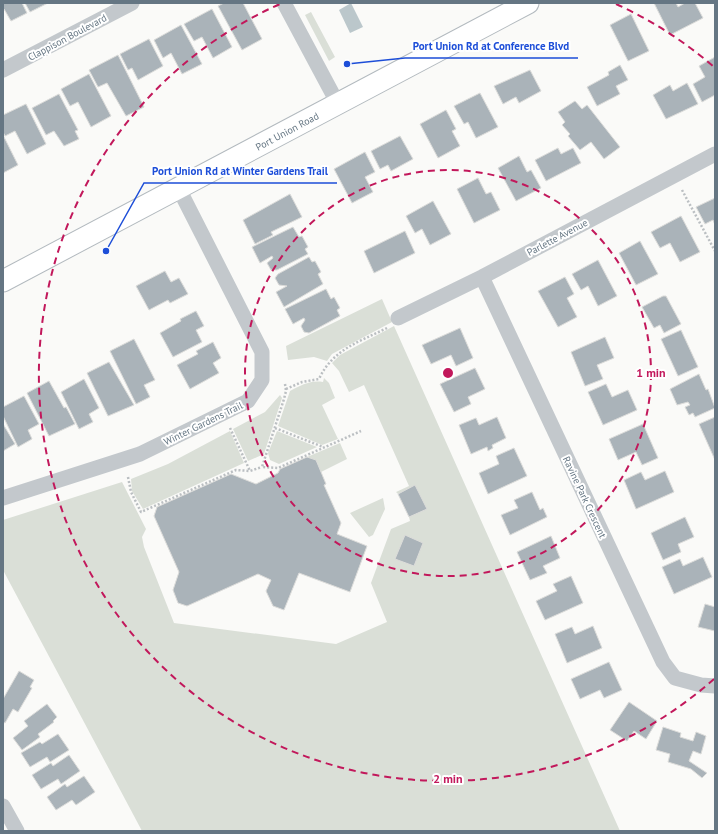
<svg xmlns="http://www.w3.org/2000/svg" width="718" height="834" viewBox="0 0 718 834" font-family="'PT Sans',sans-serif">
<rect width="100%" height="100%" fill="#fafaf8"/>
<path fill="#dadfd7" d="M311,12L335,57L329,61L305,15Z
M382,299L392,322L332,354L327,361L314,357L288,360L286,346Z
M394,326L620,831H142L3,570V520L122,482L146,529L142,537L144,547L174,623L336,644L387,622L371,583L391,529L410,521L409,517L426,509L415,486L398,494L396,492L409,486L364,385L349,392L339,371L332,363L340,355Z
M324,378L329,383L335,398L322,405L338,439L322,445L278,426L290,391C302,385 310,380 323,382Z
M280,395L282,398L264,454L248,461L233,429L265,412Z
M230,431L244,463L143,509L132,491L131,479L168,464Z
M277,431L317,447L279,464L270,460L268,453Z
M340,443L347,459L321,472L307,457Z
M383,498L385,509L373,535L369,537L350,513Z"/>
<path fill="#bbc7cb" d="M351,3L363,27L350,33L339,10Z"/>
<path fill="#aab3b9" stroke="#dcdcda" d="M3,3H22L27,13L11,21L4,9L3,10Z
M25,3H48L30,12Z
M224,3H243L262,39L242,50L218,6Z
M654,3H676L678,7L685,3H695L703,18L670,35Z
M212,9L232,47L213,58L202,37L194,41L184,24Z
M631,14L649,51L628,61L610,25Z
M181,25L202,64L182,74L171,53L163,58L154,40Z
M149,39L163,66L138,80L132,68L128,70L120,54Z
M118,55L144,107L126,116L107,83L98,87L89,70Z
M715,57V95L702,102L693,84L705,77L699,66Z
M620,65L628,80L616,86L620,94L597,106L587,87L609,75L608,72Z
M530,70L541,91L519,103L516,97L503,104L494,86Z
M89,74L111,116L91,127L78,102L70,106L61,89Z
M687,83L698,104L666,119L653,95L670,85L673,91Z
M480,93L498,127L476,138L468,122L464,124L454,106Z
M59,94L78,130L75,131L79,139L64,146L54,131L46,135L32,108Z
M575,101L582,109L587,105L620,147L604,159L591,142L580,150L568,136L570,134L562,125L565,122L558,112Z
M26,104L46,144L27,154L15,131L5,136L3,132V115Z
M446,110L456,129L452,131L460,146L438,158L420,124Z
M3,135L18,165L3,173Z
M400,136L413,159L391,171L388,165L380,169L371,151Z
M558,148L561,154L573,148L581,163L546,181L535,160Z
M365,152L375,172L365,177L373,192L352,203L334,169Z
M519,156L527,172L531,170L541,188L516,201L498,168Z
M478,178L486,194L491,192L500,210L474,223L457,189Z
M290,194L302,217L271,232L273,235L255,244L243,220Z
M715,198V225L713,220L705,224L696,207Z
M433,201L451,234L430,245L422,229L415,233L406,216Z
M681,216L700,252L680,262L670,243L660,248L651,232Z
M293,227L299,237L302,236L308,247L305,249L308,254L277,270H271L267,263L273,258L272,256L260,263L252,247Z
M405,231L415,253L374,273L364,251Z
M640,241L658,274L636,285L619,253Z
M309,257L312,262L315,261L321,272L318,274L323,284L284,307L276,292L287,286L279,285L275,278L278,274Z
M598,260L617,296L598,306L588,286L581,290L572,274Z
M165,271L171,282L179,278L188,294L170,303L168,300L149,310L136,286Z
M565,277L574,294L567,298L577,317L558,327L538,291Z
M326,289L331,299L334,297L340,308L337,310L340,316L309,333L304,332L301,326L305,320L304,318L293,324L285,309Z
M663,296H666L681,324L664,333L660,325L654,328L642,307Z
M196,311L204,326L196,330L202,342L173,357L160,333L181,321L180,319Z
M460,328L473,358L456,366L451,355L431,364L422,345Z
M681,330L698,367L678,376L661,339Z
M605,337L614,358L597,365L603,379L585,386L571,352Z
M134,339L155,380L144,385L150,397L136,404L110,351Z
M213,342L221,358L213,363L219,373L190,389L177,365L198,354L196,351Z
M109,362L134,405L108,416L87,373Z
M475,368L485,389L468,397L471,404L454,412L440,384Z
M699,374L706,390L708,389L715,408L695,417L693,413L689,415L685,407L690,405L688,402L677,405L670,389Z
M84,379L99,408L89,414L93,422L79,429L61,392Z
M49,381L64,408L66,407L75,424L49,436L27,393Z
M606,384L612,397L628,390L637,410L603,425L588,392Z
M24,396L39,424L28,430L32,439L18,447L3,416V407Z
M497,417L506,438L492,445L493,448L488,451L487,447L471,454L459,425L476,418L479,425Z
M715,417V460L699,424Z
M3,424L15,444L3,451Z
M643,424L658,458L642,465L636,452L618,460L609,439Z
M514,448L527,476L488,494L479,473L499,464L496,456Z
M307,457L316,460L326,484L324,485L341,523L337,534L367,546L350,592L299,573L284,610L273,606L266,591L271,580L258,574L187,606L178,603L173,590L179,572L154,516L157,507L231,474L256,484L278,473L280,469Z
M665,471L674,492L636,509L624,480L641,472L645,480Z
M415,485L427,509L409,517L398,494Z
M532,492L540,510L543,508L547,517L510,535L501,515L518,508L514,500Z
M685,517L694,537L678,544L681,552L663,560L651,533Z
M405,535L423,543L414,566L395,559Z
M551,536L560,558L543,566L547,573L530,580L517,552Z
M703,557L712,577L674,594L662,567L680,559L683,566Z
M571,576L583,603L545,620L536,601L557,591L553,584Z
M705,604L715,607V631L698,627Z
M593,626L602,648L567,663L555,634L572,627L575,634Z
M609,662L622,690L604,698L600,690L580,699L571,679Z
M19,671L34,680L30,687L32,688L18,712L13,709L5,723L3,722V699Z
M629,702L657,721L646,739L634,731L627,741L610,730Z
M47,704L57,717L53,721L54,722L38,734L40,737L22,750L13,738L28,726L24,721Z
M663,727L681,733L680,737L693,741L696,732L706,736L701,754L693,751L689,761L707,773L702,778L691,769L668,762L670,754L656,750Z
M58,734L69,750L50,762L47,757L30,767L21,753L40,742L42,744Z
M69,755L80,771L61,784L58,779L41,789L32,775L51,763L53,766Z
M84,776L95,792L76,805L72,800L56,810L47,797L65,784L67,787Z"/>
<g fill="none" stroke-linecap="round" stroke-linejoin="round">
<g stroke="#b3babf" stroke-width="23">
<path id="secondary" d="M3,281L528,3"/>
</g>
<path stroke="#bbbfc2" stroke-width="2.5" stroke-dasharray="2 2" stroke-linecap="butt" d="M682,190L715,251
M285,384L286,391L284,399L262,467L278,468L361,431
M286,389L302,382L319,379C333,349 359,342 387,328
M230,428L250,471L262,467
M275,428L323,447
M128,477L131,492L141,512L236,470L250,471"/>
<path stroke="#c3c8cc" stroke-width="15" d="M284,3L338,104
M3,70L132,3
M482,277L663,662L675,678L701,685L715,686
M398,318L482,277L715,154
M3,498L140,454L248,401L262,380V352L179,189
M3,806L17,831"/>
<use href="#secondary" stroke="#fff" stroke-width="21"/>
</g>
<g fill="none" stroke="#c2185b" stroke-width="2" stroke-dasharray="7 5">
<circle cx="448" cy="373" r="203"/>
<path d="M714 679A406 406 0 1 1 280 4M616 4A406 406 0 0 1 714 67"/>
</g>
<g text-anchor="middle" stroke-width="4" stroke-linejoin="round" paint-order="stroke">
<g font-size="10" fill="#657683" stroke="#fff">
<text transform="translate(67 37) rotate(-28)" y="4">Clappison Boulevard</text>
<text transform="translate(287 131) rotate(-28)" y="4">Port Union Road</text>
<text transform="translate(557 237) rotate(-28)" y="4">Parlette Avenue</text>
<text transform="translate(203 423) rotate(-26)" y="4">Winter Gardens Trail</text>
<text transform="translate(585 497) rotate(65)" y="4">Ravine Park Crescent</text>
</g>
</g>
<circle cx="448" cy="373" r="6" fill="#c2185b" stroke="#fff" stroke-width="2"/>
<g font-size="12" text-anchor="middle" font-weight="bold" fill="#c2185b" stroke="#fff" stroke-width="4" stroke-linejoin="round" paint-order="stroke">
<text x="651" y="377">1 min</text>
<text x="448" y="783">2 min</text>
</g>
<path fill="none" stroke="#1d4ed8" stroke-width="1.5" d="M347 64L405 58H578M106 251L144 183H337"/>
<g fill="#1d4ed8" stroke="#fff" stroke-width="1.5">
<circle cx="347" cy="64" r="4"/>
<circle cx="106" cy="251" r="4"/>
</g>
<g font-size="11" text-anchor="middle" font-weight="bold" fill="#1d4ed8" stroke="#fff" stroke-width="4" stroke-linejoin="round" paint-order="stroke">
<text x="491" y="50">Port Union Rd at Conference Blvd</text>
<text x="240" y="175">Port Union Rd at Winter Gardens Trail</text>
</g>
<rect width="718" height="834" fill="none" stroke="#657683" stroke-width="8"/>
</svg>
